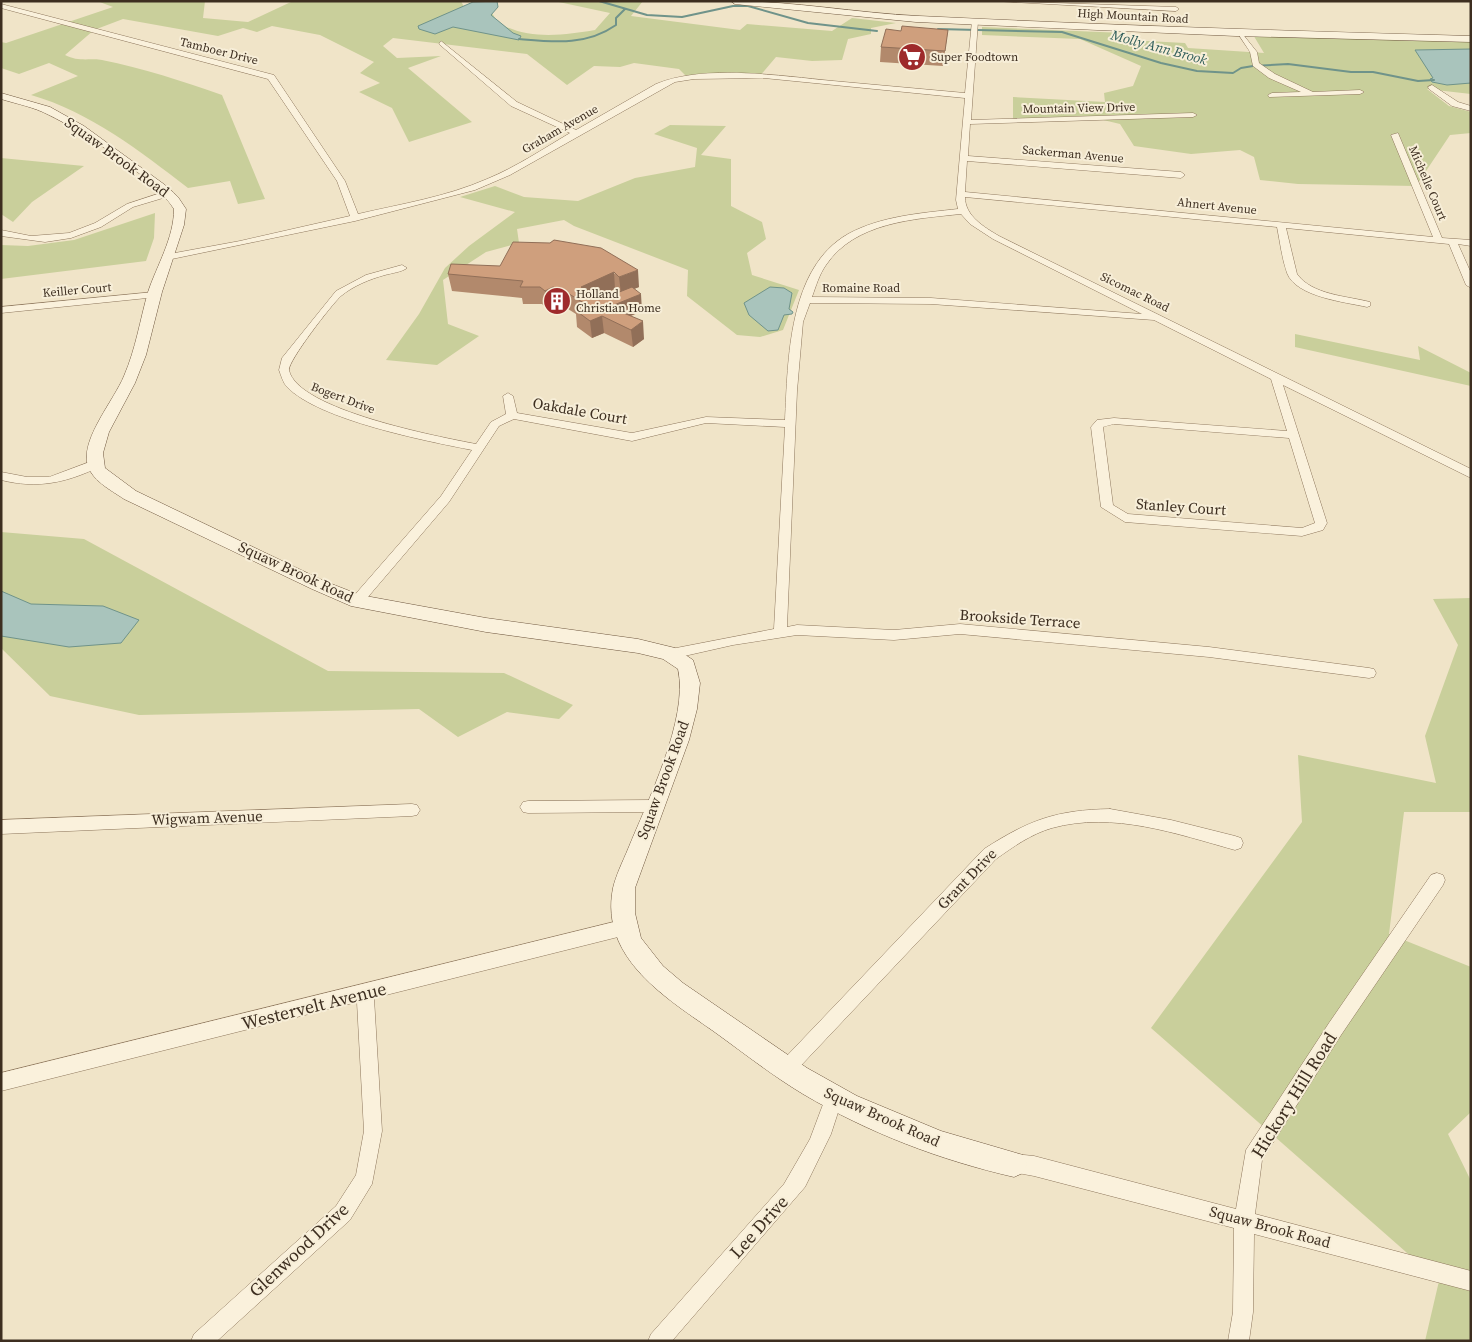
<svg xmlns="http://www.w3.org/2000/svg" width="1472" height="1342" viewBox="0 0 1472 1342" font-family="'Source Serif 4',serif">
<rect width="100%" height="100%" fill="#f0e4c8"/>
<path fill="#c9cf9b" d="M97,1H205L203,18L248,22L293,1H461L464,7L488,5C491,10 495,21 501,24C528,40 566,35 595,30L610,13L554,1H643L631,16L740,30L747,24L832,31L852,18L896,23L871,28V34L848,39L842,60L812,61L776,57L759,77H687L679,69L634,63L620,67L594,66L567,85L527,54L393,38L383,46L397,58L441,56L408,68L472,122L409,142L392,108L359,92L380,83L360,73L374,62L320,35L272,26L257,32L243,28L218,36L123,19L94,30L65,55C78,62 88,58 102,60C143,68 182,81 222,95L265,199L238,204L230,181L188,188C140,151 90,112 31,95L78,76L49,63L19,74L1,68V42L6,43L113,7Z
M982,27L1124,33L1128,40L1185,43L1188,48L1264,53L1252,33L1471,39V94L1427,89L1449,106L1471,112V133L1450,135L1416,186L1298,184L1260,180L1254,157L1240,150L1191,154L1134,146L1120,124L1099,119L1013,120V97L1105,102L1104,93L1133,86L1141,66L1080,39L982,35Z
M670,125L726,126L701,155L731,159V206L762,222L766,239L747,253L752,275L799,290L783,330L760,337L737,335L687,296L688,270L574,226L564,220L517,229L519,243L486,252L443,280L448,324L479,336L437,365L386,360L419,314L445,268L469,246L515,212L460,197L495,186L524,197L578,201L635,178L695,167L697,148L654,134Z
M1,158L84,166L32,202L13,222L1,214Z
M155,213L154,238L146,261L1,279V245L28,246L74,240Z
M1295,334L1420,360L1418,346L1471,373V386L1295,347Z
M1,532L84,539L328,671L504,673L573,705L559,719L507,712L458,737L419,709L139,715L50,696L1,648Z
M1471,598V812H1404L1389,934L1471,967V1112L1448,1134L1471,1181V1341H1425L1439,1281L1151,1028L1302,822L1298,755L1436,783L1425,736L1458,645L1433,599Z"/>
<path fill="#a9c4bc" stroke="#6f938a" d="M497,1L498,7L491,15L513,33L521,36L519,40L453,27L435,34L419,29L418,26L473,2Z
M1471,49V83L1447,85L1432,82L1430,79L1433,78L1415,50Z
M770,287L784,288L792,293L789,309L793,312L792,314L784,315L778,330L768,331L749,315L744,303Z
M1,591L31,604L103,606L139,620L121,643L69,647L1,636Z"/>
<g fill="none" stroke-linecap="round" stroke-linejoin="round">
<path stroke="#6f938a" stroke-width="2" d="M599,1L647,15L682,17L733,6H748L808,23L877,31
M938,29L1062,32L1161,63L1197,71L1233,73L1241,68L1253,66L1288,64L1351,72H1373L1418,81L1434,80
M519,39C554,42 586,46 616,25V18L625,9"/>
<g stroke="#8d765c" stroke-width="1">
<path id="street" d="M995,1L1176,7L1179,9L1176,11Z
M1,4L274,75L345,181L358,214C401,204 446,197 487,179C516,167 543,149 570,133L511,106L439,44L441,41L517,102L576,130L656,84C704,64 781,76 833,81C877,85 921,89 965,93L972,21L975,19L978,21L971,120L1193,113L1197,115L1193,117L970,124L968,156L1181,172L1185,175L1181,178L967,161L965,192L1433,237L1391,135L1398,133L1442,238L1471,240V246L1458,244L1471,273V288L1466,285L1449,244L1286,228L1297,274C1312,295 1347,296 1370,302V306L1367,307C1345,302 1296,297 1287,273C1282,259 1280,242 1277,227L965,197C965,216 984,227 999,236L1471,469V478L1283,385L1327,523L1323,530L1302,536L1125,522L1101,507L1091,427L1097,420L1114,418L1287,431L1271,379L1154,320L931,304L810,303L803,322L797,391L787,627L797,625L894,630L960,624L1209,647L1369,668L1374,669L1376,673L1374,677L1369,678L1209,657L960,634L894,640L797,635L733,645L671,659L666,658L664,654L671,649L774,629L785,427L706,423L632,441L514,419L499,426L449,502L362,604H352L351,601L352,598L441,496L472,450C426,441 319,420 287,387C283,383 281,375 279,370L282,358L336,291L366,275L402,265L407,268C402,272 392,273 385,275C370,279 353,286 341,296C332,304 288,361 289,370C297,410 440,437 476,444L491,422L506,414L503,396L508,393L513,396L517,413L632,433L706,417L785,420C788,360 788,268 848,234C881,216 922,213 958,209L956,200L965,98L764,78L694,79L675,82L510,175L475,190L355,221L167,260L164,259V255L240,241L350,216L337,181L268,79L1,8ZM961,214L970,224L993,239L1142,314L931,298L812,297C816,286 819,275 826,265C855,222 914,219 961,214ZM1114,424L1289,438L1315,523L1302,528L1128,514L1113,505L1103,427Z
M1237,32H1241L1257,52L1259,63L1275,74L1313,92L1360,90L1364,92L1360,94L1269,97L1268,95L1272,93L1301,92L1269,78L1253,66L1250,52Z
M1432,85L1458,102L1471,106V111L1452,106L1429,89L1428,87Z
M170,190L174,193L173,195L133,207L101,227L71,238L45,242L1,236V230L31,236L69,233L95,223L127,204Z
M154,292L157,293V297L1,313V307Z
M95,460L99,461V467C66,483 37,489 1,480V472L27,477H49Z
M654,800L659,801L662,806L659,811L654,812L528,813L523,812L520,807L523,802L528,801Z
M412,804L417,805L420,810L417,815L412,816L1,834V820Z
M1110,809L1171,820L1235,836L1241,838L1243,843L1241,848L1235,850C1177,834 1113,811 1052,828C1031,834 1013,847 996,859L793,1074L787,1077L781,1074L778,1068L781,1062L984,849C1029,820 1056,810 1110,809Z
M1437,873L1443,875L1445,880L1443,885L1341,1035L1262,1160L1255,1214L1471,1271V1291L1254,1234L1253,1312L1249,1341H1228L1233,1312L1234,1228L1034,1176L1007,1171L1004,1164L1007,1157L1014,1154L1034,1156L1236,1209L1246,1150L1329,1023L1431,875Z
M626,919L632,922L634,927L632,932L626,935L374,998L382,1131L372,1184L350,1220L217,1341H191L194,1334L336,1206L356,1175L364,1131L357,1002L1,1091V1073Z
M834,1088L840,1091L843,1097L831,1134L805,1187L672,1341H648L651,1334L784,1184L810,1139L828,1091Z"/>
</g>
<g stroke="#6f573f" stroke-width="1">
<path id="secondary" d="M731,1C794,1 856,13 919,16C1103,25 1287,31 1471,36V42L1236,36L916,22L735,4Z
M1,93L50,107L84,126L165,185L178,197L186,209L184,225L162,292L146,355L135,383L109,432L103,453L105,468L136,491L324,581L360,595L486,618L638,639L675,648L693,660L700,683L697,709L689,740L635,888V913L641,938L663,966L683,983L807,1068L857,1096L941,1131L1023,1155L1027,1164L1023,1173L1014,1177C940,1160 869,1133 803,1094C773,1076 745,1054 716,1033C668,999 599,959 613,888C616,875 623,861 628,849C647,802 689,719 678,669L663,659L638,653L486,632L351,606L312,589L124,499C111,490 90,480 87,462C83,436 114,400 124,376C136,348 140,320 148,292C157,265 174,238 174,209C155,178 82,131 49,115C34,107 17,104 1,99Z"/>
</g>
<use href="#street" fill="#faf1dc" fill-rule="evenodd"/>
<use href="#secondary" fill="#faf1dc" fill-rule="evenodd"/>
</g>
<path fill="#b2896c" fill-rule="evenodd" d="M948,30L943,66L880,62L881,47L901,31Z
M554,240L639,287L634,289L642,311L631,316L644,339L633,347L604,333L592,338L577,327L576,314L568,309L556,304L547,308L542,304H523L522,298L452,291L448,274L500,266L550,243ZM615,289L619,292L599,300L596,298Z"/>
<path fill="#916f58" d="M638,270L639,287L621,294L619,277Z
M614,272L615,289L584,303L581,287Z
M553,287L556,304L547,308L545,291Z
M641,294L642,311L615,322L609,307Z
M602,316L604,333L592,338L590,321Z
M643,321L644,339L633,347L631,330Z"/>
<path fill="#cf9f7d" stroke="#916f58" d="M902,26L948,30L945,51L881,47L886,29L901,31Z
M554,240L601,248L638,270L619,277L614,272L581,287L599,300L632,287L641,294L609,307L643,321L631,330L602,316L590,321L575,310L587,305L566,292L553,287L545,291L540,287H520L523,281L448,274L451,264L500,266L513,242L550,243Z"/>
<defs>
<g id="supermarket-disc" transform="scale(1.4375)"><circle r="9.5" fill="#9e2a2b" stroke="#f7eed8"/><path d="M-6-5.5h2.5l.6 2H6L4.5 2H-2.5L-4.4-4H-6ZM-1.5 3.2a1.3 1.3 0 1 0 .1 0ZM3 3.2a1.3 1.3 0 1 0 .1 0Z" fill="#fff"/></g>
<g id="building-disc" transform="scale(1.4375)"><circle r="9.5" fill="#9e2a2b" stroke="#f7eed8"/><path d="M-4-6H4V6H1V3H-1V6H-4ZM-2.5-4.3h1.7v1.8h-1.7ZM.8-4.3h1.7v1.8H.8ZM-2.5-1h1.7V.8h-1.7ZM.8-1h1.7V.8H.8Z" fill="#fff"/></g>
</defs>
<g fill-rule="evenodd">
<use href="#supermarket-disc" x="912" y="57"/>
<use href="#building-disc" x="557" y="301"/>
</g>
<g text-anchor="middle" stroke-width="4" stroke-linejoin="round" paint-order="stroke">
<g font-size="12" fill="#3d2e20" stroke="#f7eed8">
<text transform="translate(1133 16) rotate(3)" y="4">High Mountain Road</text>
<text transform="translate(219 51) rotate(14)" y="4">Tamboer Drive</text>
<text transform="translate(1079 108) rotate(-1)" y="4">Mountain View Drive</text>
<text transform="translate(560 129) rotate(-30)" y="4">Graham Avenue</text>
<text transform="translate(1073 154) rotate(5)" y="4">Sackerman Avenue</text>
<text transform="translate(1428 183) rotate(67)" y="4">Michelle Court</text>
<text transform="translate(1217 206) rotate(6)" y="4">Ahnert Avenue</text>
<text x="861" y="292">Romaine Road</text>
<text transform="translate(77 290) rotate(-5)" y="4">Keiller Court</text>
<text transform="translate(1135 292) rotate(26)" y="4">Sicomac Road</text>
<text transform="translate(343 398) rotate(21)" y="4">Bogert Drive</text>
</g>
<g font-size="12" fill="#3d2e20" stroke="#f7eed8" text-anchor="start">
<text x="931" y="61">Super Foodtown</text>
<text x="576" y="298">Holland<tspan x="576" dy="14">Christian Home</tspan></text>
</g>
<g font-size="14" font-style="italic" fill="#2f5d5a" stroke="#f7eed8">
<text transform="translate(1159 47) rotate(15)" y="5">Molly Ann Brook</text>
</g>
<g font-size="15" fill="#3d2e20" stroke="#f7eed8">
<text transform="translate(117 157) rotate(36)" y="5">Squaw Brook Road</text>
<text transform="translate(580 411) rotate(10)" y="5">Oakdale Court</text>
<text transform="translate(1181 507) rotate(4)" y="5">Stanley Court</text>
<text transform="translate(296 572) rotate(25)" y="5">Squaw Brook Road</text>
<text transform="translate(1020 619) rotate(4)" y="5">Brookside Terrace</text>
<text transform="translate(663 780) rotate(-70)" y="5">Squaw Brook Road</text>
<text transform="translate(207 818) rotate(-2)" y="5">Wigwam Avenue</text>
<text transform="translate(967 879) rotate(-46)" y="5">Grant Drive</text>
<text transform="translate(882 1117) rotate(24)" y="5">Squaw Brook Road</text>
<text transform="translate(1270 1227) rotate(15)" y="5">Squaw Brook Road</text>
</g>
<g font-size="18" fill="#3d2e20" stroke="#f7eed8">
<text transform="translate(314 1006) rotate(-14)" y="6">Westervelt Avenue</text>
<text transform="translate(1294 1095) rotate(-58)" y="6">Hickory Hill Road</text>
<text transform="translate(759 1227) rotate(-48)" y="6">Lee Drive</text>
<text transform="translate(299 1250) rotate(-43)" y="6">Glenwood Drive</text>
</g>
</g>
<rect width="1472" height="1342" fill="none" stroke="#3d2e20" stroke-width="5"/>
</svg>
